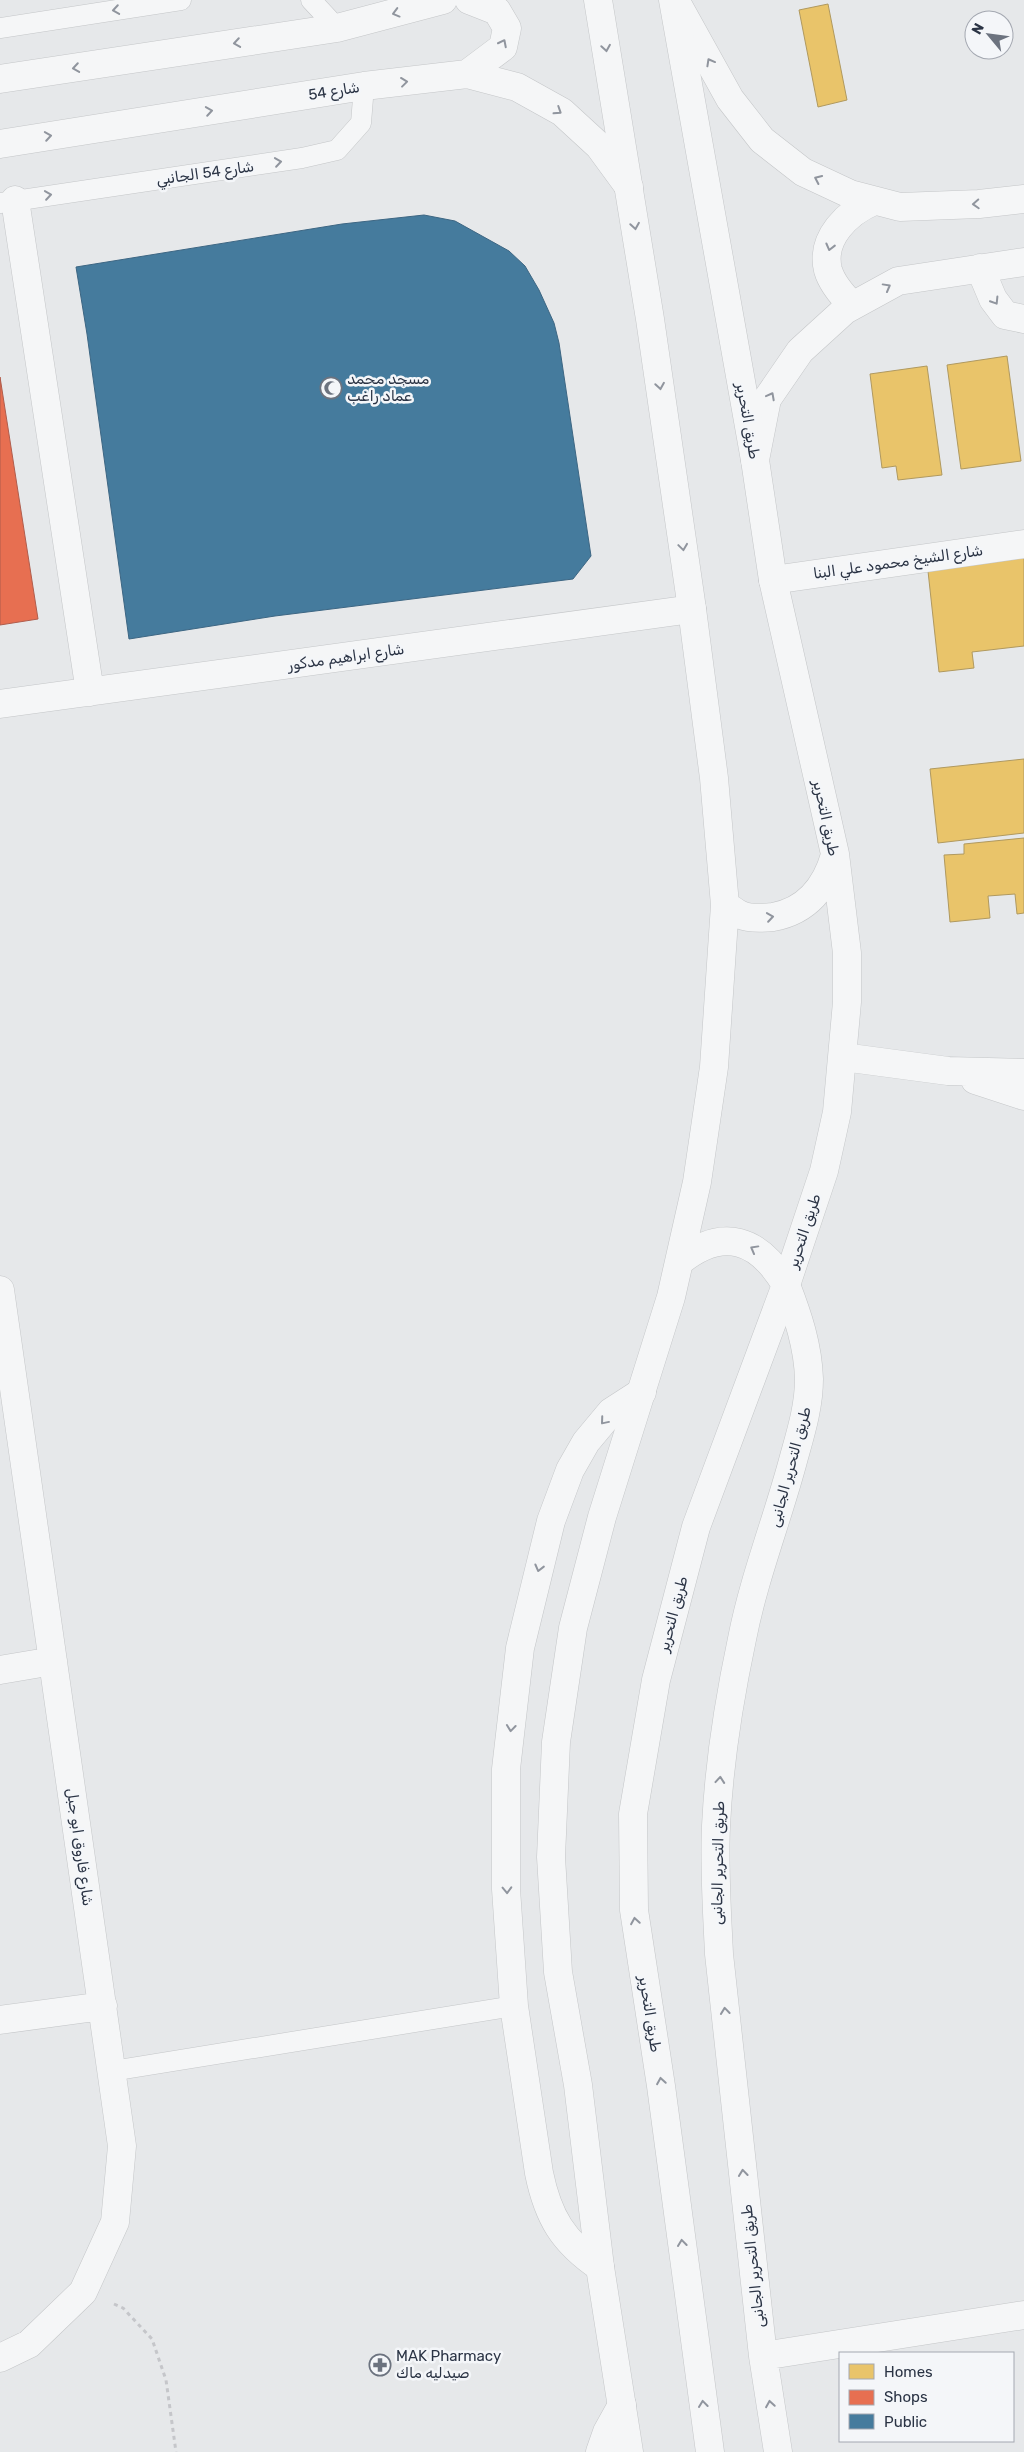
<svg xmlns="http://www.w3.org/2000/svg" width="1024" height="2452" viewBox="0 0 1024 2452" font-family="Rubik,'Noto Sans Arabic',sans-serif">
<rect width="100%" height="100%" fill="#e6e8ea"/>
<path fill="#e9c46a" stroke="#b0995f" d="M828,4L847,100L818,107L799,10Z
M1007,356L1021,461L961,469L947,365Z
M927,366L942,475L898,480L896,466L882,468L870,374Z
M1024,551V646L972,652L974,668L939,672L927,562Z
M1024,759V833L938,843L930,769Z
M1024,838V913L1017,914L1015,894L988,896L990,918L950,922L944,855L964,854V844Z"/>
<path fill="#e76f51" stroke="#af5d4d" d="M0,377L38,619L0,625Z"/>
<path fill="#457b9d" stroke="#3d6683" d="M424,215L455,221L509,251L525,266L539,290L554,323L559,343L591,556L573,579L275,616L129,639L87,334L76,267L342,224Z"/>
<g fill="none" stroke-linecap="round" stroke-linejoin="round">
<g stroke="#c4c6c8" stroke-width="21">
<path id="service" d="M311,0L337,28
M0,28L181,0
M0,203L302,158L337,150L361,123L364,86
M112,2071L514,2006"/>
</g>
<g stroke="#c4c6c8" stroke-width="29">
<path id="minor" d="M675,0L730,99L762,140L803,172L850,194L900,207L979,204L1024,199
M467,74L503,47L507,28L497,11L469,0
M0,79L337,28L443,0
M0,144L364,86L467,74L517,87L562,112L599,146L629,187
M15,200L90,692
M980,268L993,299L1005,315L1024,319
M852,305C843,296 832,284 828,270C820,238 848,212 874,201
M755,460L767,399L800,351L845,310L898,281L1024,262
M773,580L1024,544
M0,704L692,609
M843,1057L948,1071L1024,1073
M975,1080L1024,1096
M0,1290L122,2146L115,2222L83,2292L29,2344L0,2358
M0,1670L53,1661
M0,2020L103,2006
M600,2267C563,2242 548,2217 539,2173L514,2006L506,1889V1769L520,1648L551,1521L570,1470L586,1442L611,1412L642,1392
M763,2356L1024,2315
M600,2452L607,2432L622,2405
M778,2452L763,2356L719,1954C717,1911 714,1868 716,1826C719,1763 729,1700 742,1639C754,1577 778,1518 794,1457C801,1432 809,1406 809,1379C808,1346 798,1316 786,1285"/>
</g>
<g stroke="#c4c6c8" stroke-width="29">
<path id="tertiary" d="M598,0L650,319L692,609L714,778L725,905L714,1067L697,1182L671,1297L602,1517L573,1628L556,1742L551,1857L558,1972L578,2085L600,2267L629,2452
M673,0L755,460L773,580L835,854L847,953V1002L837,1112L824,1171L786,1285L696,1527L656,1680L633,1814L634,1910L661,2086L710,2452
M725,905C730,908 736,913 741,915C750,919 763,918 773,917C807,911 826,887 835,855
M679,1262C723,1226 759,1239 786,1285"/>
</g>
<path stroke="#c5c6ca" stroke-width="3" stroke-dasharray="4 4" stroke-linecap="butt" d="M114,2304L123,2308L152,2339L166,2380L176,2452"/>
<use href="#service" stroke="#f5f6f7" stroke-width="20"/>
<use href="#minor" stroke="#f5f6f7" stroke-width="28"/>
<use href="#tertiary" stroke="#f5f6f7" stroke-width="28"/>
</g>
<defs><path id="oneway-chevron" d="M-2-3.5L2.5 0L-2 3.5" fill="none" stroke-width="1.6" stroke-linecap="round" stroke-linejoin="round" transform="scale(1.25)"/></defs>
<g stroke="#90959e">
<use href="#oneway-chevron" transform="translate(116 10) rotate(171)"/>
<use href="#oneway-chevron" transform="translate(396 13) rotate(165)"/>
<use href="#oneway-chevron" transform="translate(237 43) rotate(171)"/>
<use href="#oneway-chevron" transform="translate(503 43) rotate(-63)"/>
<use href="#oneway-chevron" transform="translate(606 48) rotate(81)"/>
<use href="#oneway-chevron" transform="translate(710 62) rotate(-119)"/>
<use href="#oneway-chevron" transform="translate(76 68) rotate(171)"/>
<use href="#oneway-chevron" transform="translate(404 82) rotate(-7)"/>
<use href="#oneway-chevron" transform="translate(209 111) rotate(-9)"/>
<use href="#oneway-chevron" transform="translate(558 111) rotate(33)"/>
<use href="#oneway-chevron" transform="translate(48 136) rotate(-9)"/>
<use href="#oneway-chevron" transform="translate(278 162) rotate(-8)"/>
<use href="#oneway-chevron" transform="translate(818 179) rotate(-155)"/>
<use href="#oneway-chevron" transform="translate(48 195) rotate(-8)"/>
<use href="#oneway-chevron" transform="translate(976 204) rotate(177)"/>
<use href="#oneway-chevron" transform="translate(635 226) rotate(81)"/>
<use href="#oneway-chevron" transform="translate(830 247) rotate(104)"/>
<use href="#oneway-chevron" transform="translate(887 287) rotate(-29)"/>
<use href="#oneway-chevron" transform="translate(995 301) rotate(58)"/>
<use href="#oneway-chevron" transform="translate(660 386) rotate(81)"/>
<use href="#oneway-chevron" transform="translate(771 396) rotate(-62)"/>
<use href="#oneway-chevron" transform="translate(683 547) rotate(82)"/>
<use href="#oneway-chevron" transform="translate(770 917) rotate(-8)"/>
<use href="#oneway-chevron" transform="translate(754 1249) rotate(-151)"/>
<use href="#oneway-chevron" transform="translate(604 1421) rotate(130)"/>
<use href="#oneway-chevron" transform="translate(539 1568) rotate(104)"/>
<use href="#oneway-chevron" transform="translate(511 1728) rotate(96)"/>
<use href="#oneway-chevron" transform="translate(720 1780) rotate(-85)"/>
<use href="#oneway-chevron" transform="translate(507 1890) rotate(88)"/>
<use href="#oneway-chevron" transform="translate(635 1921) rotate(-99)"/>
<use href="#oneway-chevron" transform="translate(725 2011) rotate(-96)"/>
<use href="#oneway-chevron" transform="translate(661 2081) rotate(-99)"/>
<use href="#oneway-chevron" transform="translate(743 2173) rotate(-96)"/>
<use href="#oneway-chevron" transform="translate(682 2243) rotate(-97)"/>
<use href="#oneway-chevron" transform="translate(703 2404) rotate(-97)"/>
<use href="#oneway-chevron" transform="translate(770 2404) rotate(-99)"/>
</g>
<defs>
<g id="mosque-ring" transform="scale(1.125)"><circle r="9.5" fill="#f4f6f9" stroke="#6c737f" stroke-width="1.5"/><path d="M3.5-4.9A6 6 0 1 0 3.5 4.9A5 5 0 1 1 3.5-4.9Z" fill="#6c737f"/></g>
<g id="pharmacy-ring" transform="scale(1.125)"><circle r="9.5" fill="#f4f6f9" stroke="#6c737f" stroke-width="1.5"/><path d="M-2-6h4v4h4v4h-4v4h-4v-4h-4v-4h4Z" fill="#6c737f"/></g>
</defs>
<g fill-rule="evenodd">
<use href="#mosque-ring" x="331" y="388"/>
<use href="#pharmacy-ring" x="380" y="2365"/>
</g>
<g text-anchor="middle" stroke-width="5" stroke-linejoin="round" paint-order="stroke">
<g font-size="15" fill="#2b3445" stroke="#f4f6f9">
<text transform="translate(334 91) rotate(-9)" y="5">شارع 54</text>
<text transform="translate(205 173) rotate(-8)" y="5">شارع 54 الجانبي</text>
<text transform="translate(748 421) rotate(80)" y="5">طريق التحرير</text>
<text transform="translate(898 562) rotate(-8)" y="5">شارع الشيخ محمود علي البنا</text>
<text transform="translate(346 657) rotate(-8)" y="5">شارع ابراهيم مدكور</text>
<text transform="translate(826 818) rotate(78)" y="5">طريق التحرير</text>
<text transform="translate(804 1231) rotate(-72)" y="5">طريق التحرير</text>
<text transform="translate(790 1467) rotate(-75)" y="5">طريق التحرير الجانبى</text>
<text transform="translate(673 1614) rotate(-75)" y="5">طريق التحرير</text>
<text transform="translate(80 1847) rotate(82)" y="5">شارع فاروق ابو جبل</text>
<text transform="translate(718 1863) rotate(-89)" y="5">طريق التحرير الجانبى</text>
<text transform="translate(650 2014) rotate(81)" y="5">طريق التحرير</text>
<text transform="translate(753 2266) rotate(-96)" y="5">طريق التحرير الجانبى</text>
</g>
<g font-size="15" fill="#2b3445" stroke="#f4f6f9" text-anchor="start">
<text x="347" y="384">مسجد محمد<tspan x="347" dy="17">عماد راغب</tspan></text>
<text x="396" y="2361">MAK Pharmacy<tspan x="396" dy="17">صيدليه ماك</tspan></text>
</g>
</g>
<rect x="839" y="2352" width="175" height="90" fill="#f4f6f9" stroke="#a4a8b1"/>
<rect x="849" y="2364" width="25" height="15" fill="#e9c46a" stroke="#a4a8b1"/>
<text x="884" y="2377" font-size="15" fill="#2b3445">Homes</text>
<rect x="849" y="2390" width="25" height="15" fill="#e76f51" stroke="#a4a8b1"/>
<text x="884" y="2402" font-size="15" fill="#2b3445">Shops</text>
<rect x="849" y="2414" width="25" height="15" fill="#457b9d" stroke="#a4a8b1"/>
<text x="884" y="2427" font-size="15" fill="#2b3445">Public</text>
<g transform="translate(989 35) rotate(299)"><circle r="24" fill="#f4f6f9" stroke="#a4a8b1"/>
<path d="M0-4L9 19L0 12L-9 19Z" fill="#6c737f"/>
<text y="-8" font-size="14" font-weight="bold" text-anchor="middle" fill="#2b3445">N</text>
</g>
</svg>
